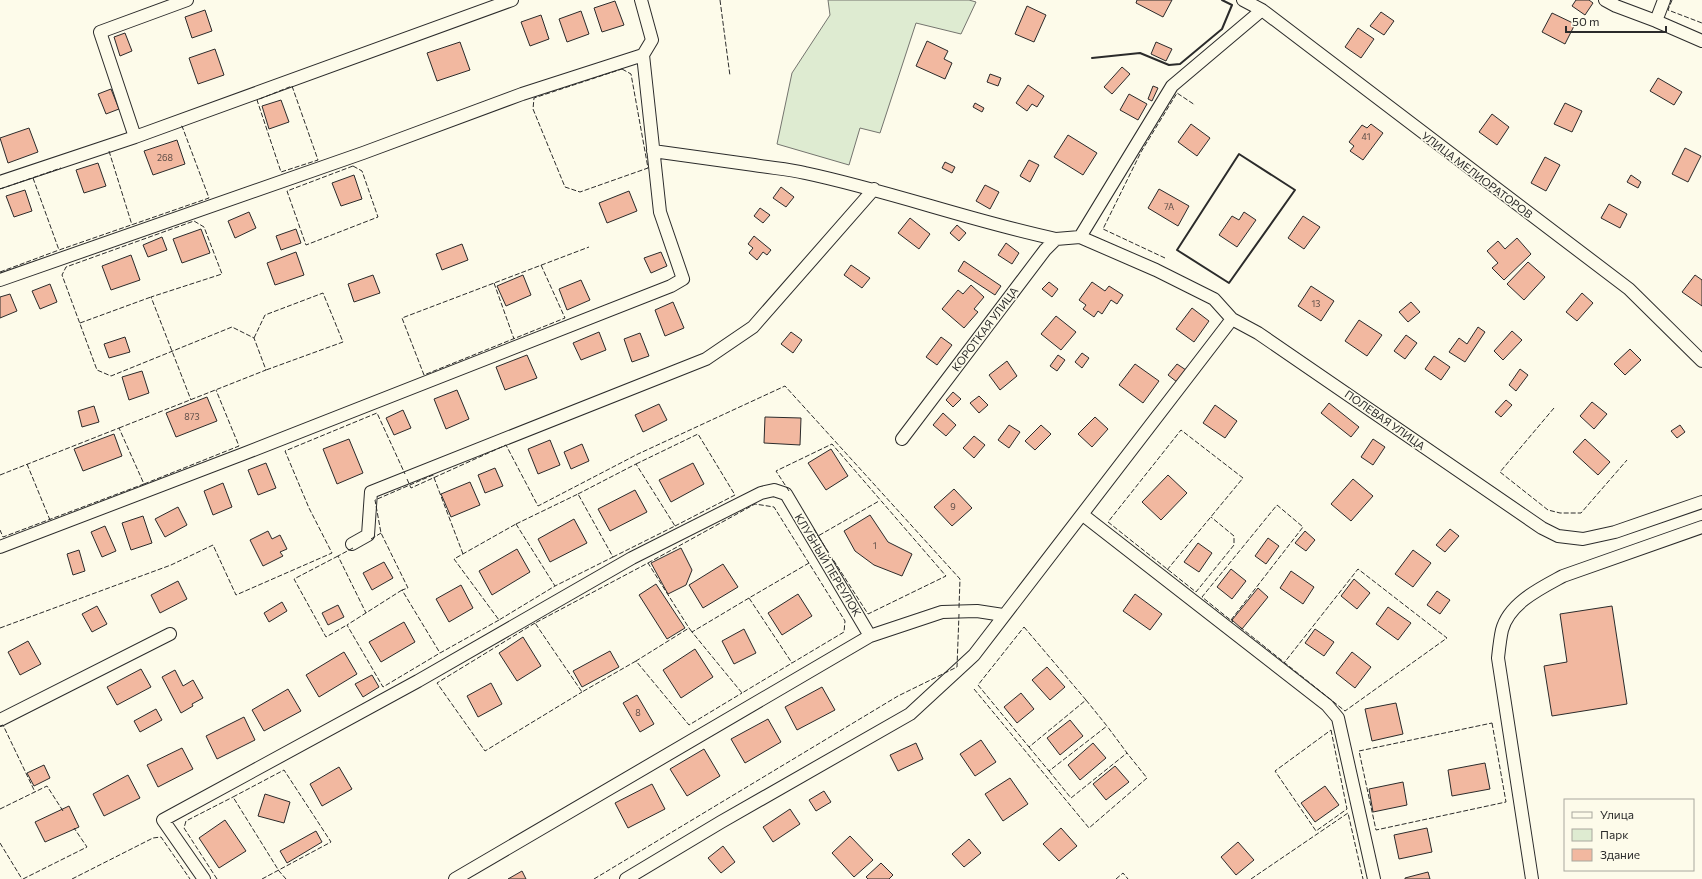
<svg xmlns="http://www.w3.org/2000/svg" width="1702" height="879" viewBox="0 0 1702 879" font-family="Commissioner,sans-serif">
<rect width="100%" height="100%" fill="#fdfbea"/>
<path fill="#deebd1" stroke="#74746e" d="M828,0H969L976,2L961,34L916,23L880,133L860,128L849,165L777,144L792,73L830,15Z"/>
<path fill="#f2b8a0" stroke="#2b2b2b" d="M1137,0H1172L1163,17L1136,3Z
M1576,0H1589L1593,3L1585,15L1572,6Z
M615,1L624,25L602,32L594,8Z
M1027,6L1046,15L1034,42L1015,34Z
M205,10L212,31L192,38L185,17Z
M581,11L589,34L567,42L559,19Z
M1381,12L1394,21L1384,35L1370,26Z
M1552,13L1575,24L1565,44L1542,32Z
M541,15L549,39L530,46L521,22Z
M1358,28L1374,39L1361,58L1345,47Z
M125,33L132,51L120,56L114,37Z
M927,41L948,51L944,59L952,63L945,79L916,66Z
M460,42L470,70L437,81L427,53Z
M1156,42L1172,49L1166,61L1151,54Z
M215,49L224,75L198,84L189,58Z
M1122,67L1130,74L1112,94L1104,87Z
M990,74L1001,78L998,86L987,82Z
M1658,78L1682,92L1674,105L1650,91Z
M1028,85L1044,96L1037,107L1032,104L1027,111L1016,103Z
M1153,86L1158,88L1152,101L1148,99Z
M111,89L119,109L106,114L98,94Z
M1129,94L1147,104L1138,120L1120,110Z
M281,100L289,122L269,129L262,106Z
M975,103L984,108L982,112L973,107Z
M1565,103L1582,111L1572,132L1554,124Z
M1492,114L1509,127L1497,145L1479,132Z
M1191,124L1210,138L1197,156L1178,142Z
M1371,124L1383,133L1363,160L1350,151L1354,146L1349,142L1362,125L1367,128Z
M29,128L38,152L8,163L0,138Z
M1068,135L1097,153L1083,175L1054,157Z
M177,140L185,164L153,175L144,151Z
M1685,148L1701,156L1688,182L1672,174Z
M1545,157L1560,165L1546,191L1531,183Z
M1029,160L1039,165L1030,182L1020,176Z
M945,162L955,167L952,173L942,168Z
M98,163L106,186L84,193L76,170Z
M354,175L362,199L341,206L332,183Z
M1631,175L1641,182L1638,188L1627,182Z
M985,185L999,192L990,209L976,201Z
M781,187L794,197L786,207L773,198Z
M1159,189L1189,206L1178,226L1148,208Z
M25,190L32,211L14,217L6,196Z
M629,191L637,211L607,223L599,203Z
M1609,204L1627,214L1620,228L1601,218Z
M760,208L770,215L763,223L754,216Z
M249,212L256,228L235,238L228,221Z
M1244,212L1256,220L1237,247L1219,235L1232,216L1239,220Z
M1303,216L1320,227L1304,249L1288,238Z
M910,218L930,234L919,249L898,233Z
M957,225L966,233L959,241L950,233Z
M201,229L210,253L182,263L173,239Z
M296,229L301,243L281,250L276,236Z
M754,236L771,250L767,255L763,252L757,260L749,253L753,248L748,244Z
M162,237L167,250L148,257L143,245Z
M1517,238L1531,254L1504,280L1492,268L1498,263L1487,251L1498,241L1505,249Z
M1006,243L1019,253L1012,264L998,255Z
M462,244L468,260L442,270L436,254Z
M296,252L304,275L275,285L267,263Z
M661,252L667,266L651,273L644,258Z
M131,255L140,280L111,290L102,266Z
M964,261L1001,286L995,295L958,271Z
M1528,262L1545,277L1524,300L1507,284Z
M851,265L870,278L862,288L844,275Z
M373,275L380,293L354,302L348,284Z
M523,275L531,295L506,306L497,286Z
M1695,275L1702,280V306L1682,292Z
M581,280L590,300L567,310L559,289Z
M1049,282L1058,289L1052,297L1042,289Z
M1092,282L1105,291L1109,286L1123,295L1117,304L1111,300L1102,314L1098,311L1094,317L1083,309L1086,305L1079,300Z
M50,284L57,302L40,309L32,291Z
M971,285L984,297L974,309L978,312L964,328L942,309L958,290L963,294Z
M1311,286L1334,301L1321,321L1298,306Z
M1582,293L1593,303L1577,321L1566,312Z
M10,294L17,311L0,318V297Z
M673,302L684,328L665,336L655,310Z
M1411,302L1420,312L1408,322L1399,312Z
M1192,308L1209,321L1194,342L1176,329Z
M1056,316L1076,332L1061,350L1041,334Z
M1359,320L1382,335L1367,356L1345,341Z
M1478,327L1485,332L1465,362L1449,352L1459,338L1467,344Z
M1512,331L1522,340L1503,360L1494,351Z
M599,332L606,350L581,360L573,343Z
M791,332L802,340L793,353L781,344Z
M640,333L649,356L632,362L624,339Z
M1406,335L1417,343L1405,359L1394,351Z
M125,337L130,352L109,358L104,344Z
M941,337L952,345L937,365L926,357Z
M1630,349L1641,360L1625,375L1614,364Z
M1082,353L1089,358L1082,368L1075,362Z
M527,355L537,378L505,390L496,367Z
M1058,355L1065,360L1057,371L1050,366Z
M1434,356L1450,367L1441,380L1425,369Z
M1007,361L1017,376L1000,390L989,375Z
M1135,364L1159,381L1143,403L1119,385Z
M1177,364L1186,370L1177,382L1168,375Z
M1520,369L1528,375L1516,391L1509,385Z
M142,371L149,393L129,400L122,377Z
M457,390L469,419L446,429L434,399Z
M953,392L961,399L953,407L946,400Z
M979,396L988,405L979,413L970,403Z
M207,397L217,421L176,437L166,413Z
M1506,400L1512,405L1501,417L1495,412Z
M1592,402L1607,414L1594,429L1580,416Z
M1329,403L1359,427L1351,437L1321,413Z
M659,404L667,420L643,432L635,415Z
M1215,405L1237,421L1225,438L1203,423Z
M94,406L99,422L82,427L78,411Z
M403,410L411,428L394,435L386,418Z
M943,413L956,425L946,436L933,425Z
M765,417L801,418L800,445L764,443Z
M1095,417L1108,429L1092,447L1078,434Z
M1009,425L1020,432L1009,448L998,440Z
M1041,425L1051,434L1035,450L1025,441Z
M1680,425L1685,432L1677,438L1671,431Z
M114,434L122,456L83,471L74,449Z
M974,436L985,445L974,458L963,448Z
M349,439L363,473L337,484L323,449Z
M1373,439L1385,447L1373,465L1361,457Z
M1585,439L1610,462L1598,475L1573,452Z
M550,440L560,465L538,474L528,449Z
M582,444L589,461L571,469L564,452Z
M831,449L848,476L826,490L808,463Z
M266,463L276,488L258,495L248,470Z
M693,463L704,484L671,502L659,480Z
M495,468L503,486L485,493L478,475Z
M1168,475L1187,493L1161,520L1142,502Z
M1353,479L1373,496L1351,521L1331,504Z
M470,482L480,505L451,517L441,494Z
M223,483L232,507L213,515L204,491Z
M954,489L972,508L952,526L934,507Z
M635,490L647,512L610,531L598,509Z
M178,507L187,525L165,537L155,519Z
M870,515L888,542L912,554L902,576L874,565L855,551L844,531Z
M143,516L152,543L131,550L122,523Z
M574,519L587,543L550,562L538,539Z
M105,526L116,551L102,557L91,532Z
M1450,529L1459,536L1445,552L1436,545Z
M268,531L272,539L280,535L287,549L280,552L283,556L263,566L250,540Z
M1305,531L1315,540L1306,551L1295,543Z
M1268,538L1279,546L1266,564L1255,556Z
M1198,543L1212,553L1199,572L1184,562Z
M681,548L692,570L686,585L668,594L651,563Z
M517,549L530,572L492,595L479,571Z
M79,550L85,571L73,575L67,554Z
M1413,550L1431,563L1413,587L1395,574Z
M384,562L393,578L372,590L363,573Z
M723,564L738,587L703,608L689,585Z
M1231,569L1246,581L1232,599L1217,587Z
M1291,571L1314,587L1303,604L1280,588Z
M1354,579L1370,593L1357,609L1341,596Z
M178,581L187,599L160,613L151,595Z
M656,584L685,628L667,639L639,595Z
M461,585L473,608L449,622L436,599Z
M1258,588L1268,597L1242,629L1232,620Z
M1437,591L1450,600L1440,614L1427,605Z
M798,594L812,616L782,635L768,613Z
M1135,594L1162,614L1150,630L1123,611Z
M282,602L287,611L269,622L264,613Z
M338,605L344,617L328,625L322,613Z
M97,606L107,624L92,632L82,614Z
M1612,606L1627,704L1552,716L1544,666L1567,662L1560,614Z
M1388,607L1411,623L1398,640L1376,624Z
M404,622L415,642L381,662L369,642Z
M744,629L756,653L734,664L722,641Z
M1315,629L1334,642L1324,656L1305,643Z
M523,637L541,666L517,681L499,653Z
M28,641L41,664L20,675L8,652Z
M695,649L713,677L681,698L663,670Z
M610,651L619,667L582,687L573,671Z
M344,652L357,674L319,697L306,675Z
M1352,652L1371,667L1355,688L1336,673Z
M1047,667L1065,687L1050,700L1032,680Z
M141,669L151,687L117,705L107,687Z
M175,670L183,686L193,680L203,698L192,704L193,706L181,713L162,677Z
M372,675L379,687L363,697L355,684Z
M491,683L502,704L478,717L467,696Z
M822,687L835,710L797,730L785,707Z
M288,689L301,711L264,731L252,710Z
M1021,693L1034,709L1017,723L1004,707Z
M637,695L654,724L640,732L623,703Z
M1396,703L1403,734L1372,741L1365,709Z
M156,709L162,720L140,732L134,721Z
M244,717L255,740L217,759L206,736Z
M768,719L781,742L745,763L731,739Z
M1070,720L1083,736L1060,755L1047,738Z
M981,740L996,762L975,776L960,754Z
M916,743L923,759L898,771L890,755Z
M1093,743L1106,758L1080,780L1068,765Z
M182,748L193,769L158,787L147,765Z
M704,749L720,776L687,796L670,769Z
M1485,763L1490,789L1452,796L1448,770Z
M44,765L50,778L34,786L27,773Z
M1115,766L1129,782L1106,800L1093,784Z
M339,767L352,789L322,806L310,784Z
M128,775L140,798L104,816L93,794Z
M1010,778L1028,804L1003,821L985,794Z
M1403,782L1407,805L1373,812L1369,789Z
M652,784L665,809L628,828L615,803Z
M1325,786L1339,805L1315,822L1301,803Z
M824,791L831,802L816,811L809,800Z
M265,794L290,802L284,823L258,816Z
M69,806L79,827L45,842L35,822Z
M790,809L800,824L773,842L763,827Z
M225,820L246,851L219,868L199,838Z
M1061,828L1077,846L1059,861L1043,844Z
M1427,828L1432,852L1399,859L1394,835Z
M316,831L322,842L287,863L280,851Z
M850,836L873,860L854,877L832,853Z
M969,839L981,853L964,867L952,854Z
M1238,842L1254,860L1236,875L1221,857Z
M723,846L735,862L721,873L708,858Z
M881,863L893,875L889,879H868L866,877Z
M522,871L526,879H508Z
M1428,872L1430,879H1405V878Z"/>
<g fill="none" stroke-linecap="round" stroke-linejoin="round">
<g stroke="#2b2b2b" stroke-width="14">
<path id="street" d="M1243,0L1262,10L1629,289L1702,361
M1605,0L1616,6L1656,21L1702,41
M1656,21L1664,0
M135,137L100,32L187,0
M653,151C687,156 720,160 754,165C771,168 789,169 805,173C890,191 971,221 1056,239
M0,182L135,137L512,0
M1080,237L1156,270L1214,299L1232,319L1258,333L1542,528L1558,536L1583,539L1615,532L1702,502
M1080,237L1172,86L1262,10
M0,280L363,153L522,94L643,55
M902,439L1045,250L1056,239L1080,237
M1083,515L1327,705L1338,718L1374,879
M352,544L368,535L371,492L706,359L753,327L874,189
M0,547L243,454L671,286L683,279L660,212L643,55L652,40L641,0
M0,720L170,634
M204,879L163,820L418,681L632,558L761,493L774,490L786,494L870,636
M455,879L870,636L942,612L977,611L1003,615
M626,879L721,822L910,714L974,655L1232,319
M1532,879L1498,658C1499,649 1500,639 1502,630C1509,603 1541,588 1563,576L1702,527"/>
</g>
<use href="#street" stroke="#fdfbea" stroke-width="12"/>
<path stroke="#2b2b2b" stroke-width="1" stroke-dasharray="5 2" stroke-linecap="butt" d="M720,0L730,76
M1672,0L1668,10L1702,23
M622,69L631,74L648,168L580,192L565,187L533,109L534,98Z
M292,86L318,160L281,172L257,100Z
M109,151L132,225
M353,166L362,171L378,217L306,245L287,191Z
M33,178L59,250L209,198L182,126L180,127
M0,189L61,168
M1165,258L1103,229L1141,152L1177,93L1195,105
M541,265L565,318L424,375L402,318L589,247
M0,272L59,250
M494,283L514,339
M80,323L151,297
M254,338L265,315L323,293L343,342L266,370
M1554,408L1500,472L1548,510L1560,513H1581L1627,460
M119,428L266,370L254,338L232,327L111,376L97,370L62,275L66,267L194,221L204,227L222,274L151,297L191,400
M27,464L50,520
M636,464L698,434L735,495L675,526
M0,475L119,428L144,484L3,537L0,530
M407,479L411,488L506,445L538,506L638,454L785,386L960,579L959,608
M144,484L239,446L216,390
M789,491L776,471L832,444L946,576L868,614L818,536L879,501
M578,494L636,464L675,526L613,557
M516,524L555,586L499,620L454,559Z
M516,524L578,494L613,557L555,586
M814,529L818,536
M371,539L381,533
M353,548L338,556L366,613
M463,554L433,475L375,500L381,533L408,588L402,590L440,653L499,620
M338,556L294,579L326,637L347,625
M648,563L755,504L774,507L845,621L844,632L792,663L749,598L809,563
M1167,570L1243,478L1181,430L1108,522L1196,592L1234,545V536L1211,517
M402,590L347,625L383,687L440,653
M749,598L692,632L742,693L792,663
M1231,620L1303,527L1277,505L1202,597L1233,622
M535,623L437,683L485,751L582,692
M1024,627L1086,700L1029,747L978,685Z
M1240,627L1345,711L1447,638L1358,569L1284,663
M0,628L171,565L213,545L236,595L332,553L309,508L285,451L377,413L405,474
M692,632L689,628L636,661L689,725L742,693
M636,661L582,692L535,623L648,563L689,628
M974,689L1089,828L1147,778L1127,753
M1492,723L1506,802L1376,830L1359,751Z
M0,726L3,725L35,792
M1331,730L1347,809L1316,831L1275,771Z
M1029,747L1049,771L1107,726L1086,700
M1049,771L1071,798L1127,753L1107,726
M0,809L47,786L63,811
M0,843L22,879
M23,879L87,847L74,828
M72,879L153,838L161,837L190,879
M217,879L184,828L186,821L233,797
M262,879L331,842L284,770L233,797L279,871L286,879
M594,879L898,696L957,667L959,614
M1116,879L1123,873L1128,879
M1251,879L1348,813L1363,879"/>
<path stroke="#2b2b2b" stroke-width="2" d="M1092,58L1140,53L1169,65L1180,64L1222,29L1232,5L1222,0
M1239,154L1295,190L1229,283L1177,250Z"/>
</g>
<g text-anchor="middle" stroke-width="3" stroke-linejoin="round" paint-order="stroke">
<g font-size="9" fill="#5d4e48">
<text x="1366" y="140">41</text>
<text x="165" y="161">268</text>
<text x="1169" y="210">7А</text>
<text x="1316" y="307">13</text>
<text x="192" y="420">873</text>
<text x="953" y="510">9</text>
<text x="875" y="549">1</text>
<text x="638" y="716">8</text>
</g>
<g font-size="11" fill="#2b2b2b" stroke="#fdfbea">
<text transform="translate(1477 175) rotate(37)" y="4">УЛИЦА МЕЛИОРАТОРОВ</text>
<text transform="translate(985 329) rotate(-53)" y="4">КОРОТКАЯ УЛИЦА</text>
<text transform="translate(1385 420) rotate(35)" y="4">ПОЛЕВАЯ УЛИЦА</text>
<text transform="translate(828 565) rotate(59)" y="4">КЛУБНЫЙ ПЕРЕУЛОК</text>
</g>
</g>
<rect x="1564" y="799" width="130" height="72" fill="#fdfbea" stroke="#a9a89e"/>
<rect x="1572" y="812" width="20" height="6" fill="#fdfbea" stroke="#a9a89e"/>
<text x="1600" y="819" font-size="12" fill="#2b2b2b">Улица</text>
<rect x="1572" y="829" width="20" height="12" fill="#deebd1" stroke="#a9a89e"/>
<text x="1600" y="839" font-size="12" fill="#2b2b2b">Парк</text>
<rect x="1572" y="849" width="20" height="12" fill="#f2b8a0" stroke="#a9a89e"/>
<text x="1600" y="859" font-size="12" fill="#2b2b2b">Здание</text>
<path d="M1566 26v6h100v-6" fill="none" stroke="#2b2b2b" stroke-width="2"/>
<text x="1572" y="26" font-size="12" fill="#2b2b2b" stroke="#fdfbea" stroke-width="3" paint-order="stroke">50 m</text>
</svg>
